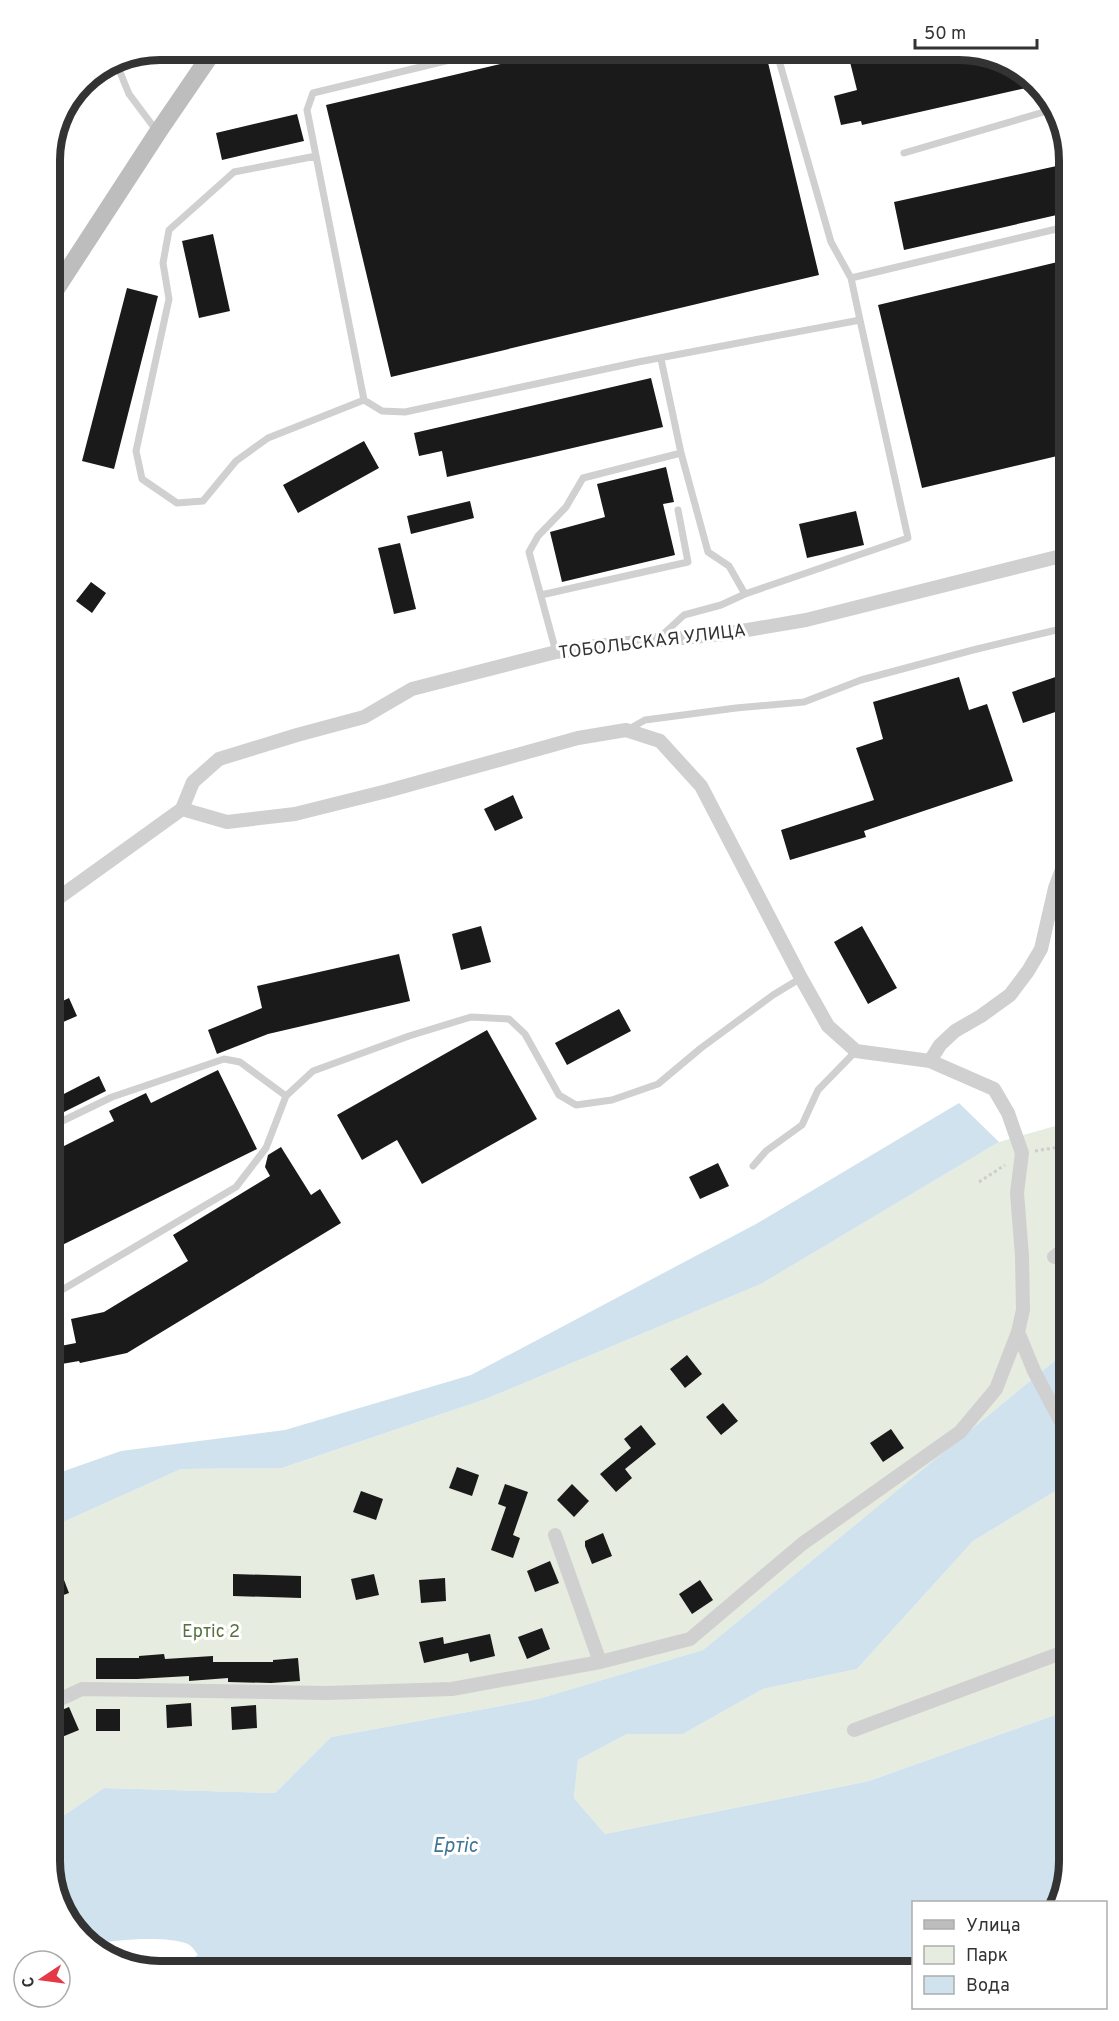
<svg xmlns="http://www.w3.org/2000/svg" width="1119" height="2021" viewBox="0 0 1119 2021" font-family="Overpass,sans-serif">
<rect width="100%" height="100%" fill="#fff"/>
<path fill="#e6ecdf" d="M1069,1122V1349L703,1650L538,1699L331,1737L275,1793L104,1788L50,1825V1528L181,1469L282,1468L486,1399L761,1284L999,1142Z
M1069,1483V1710L869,1781L605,1834L574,1798L578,1760L627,1734H683L763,1689L857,1669L973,1541Z"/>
<path fill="#cfe2ee" d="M959,1103L999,1142L761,1284L486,1399L282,1468L181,1469L50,1528V1476L121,1451L285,1430L471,1375L756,1224Z
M1069,1349V1483L973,1541L857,1669L763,1689L683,1734H627L578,1760L574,1798L605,1834L869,1781L1069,1710V1861L1057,1902H914L913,1971H161L181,1965L198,1955C195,1951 192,1946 188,1944C166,1935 114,1940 91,1944L58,1904L50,1861V1825L104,1788L275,1793L331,1737L538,1699L703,1650Z"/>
<path fill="#1a1a1a" d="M560,50H765L819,275L391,377L326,105Z
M847,50H967L1021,68L1035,86L862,125L861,121L841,125L834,96L857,90Z
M297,114L304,141L222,160L216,133Z
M1070,163V212L904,250L894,202Z
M213,234L230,311L199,318L182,241Z
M1070,259V453L922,488L878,305Z
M127,288L158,296L114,469L82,461Z
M651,378L663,427L447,477L442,451L419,456L414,433Z
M364,441L379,468L298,513L283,485Z
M666,467L674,502L663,504L675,555L562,582L550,532L605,517L597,484Z
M470,501L474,518L411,534L407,516Z
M856,511L864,545L807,558L799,524Z
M400,543L416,609L394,614L378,548Z
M91,582L106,593L92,613L76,601Z
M1070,672V707L1023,723L1012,692Z
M959,677L969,710L987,704L1013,781L864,831L866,837L790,860L781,830L874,800L856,748L883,739L873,702Z
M513,795L523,818L495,831L484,809Z
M481,926L491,962L461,970L452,934Z
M862,926L897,988L868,1004L834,942Z
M399,954L410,1001L268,1034L217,1054L208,1030L262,1008L257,986Z
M69,998L77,1016L54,1026L50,1015V1007Z
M619,1009L631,1031L567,1065L555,1043Z
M487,1030L537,1119L422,1184L397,1140L362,1160L337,1115Z
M218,1070L257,1149L50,1251V1153L114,1121L109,1111L146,1093L151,1103Z
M99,1076L106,1091L50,1119V1101Z
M281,1147L311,1195L320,1189L341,1223L127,1353L80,1363L79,1361L50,1366V1348L76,1343L71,1319L104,1312L188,1261L173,1235L270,1176L265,1167L268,1155Z
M718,1163L729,1186L700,1199L689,1177Z
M687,1355L702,1374L685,1388L670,1369Z
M723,1403L738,1421L721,1435L706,1417Z
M641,1425L656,1444L625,1469L632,1478L616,1492L600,1474L631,1448L624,1439Z
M891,1429L904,1448L883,1462L870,1443Z
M457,1467L479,1475L472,1496L449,1488Z
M505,1484L528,1492L513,1535L520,1538L513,1558L491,1550L506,1507L498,1504Z
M572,1484L589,1501L574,1517L557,1500Z
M361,1491L383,1499L376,1520L353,1512Z
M603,1533L612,1556L592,1564L585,1546V1541Z
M550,1561L559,1583L535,1592L527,1571Z
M61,1572L69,1593L50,1600V1577Z
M233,1574L301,1576V1598L233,1596Z
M374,1574L379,1595L356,1600L351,1579Z
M445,1578L446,1601L421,1603L419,1580Z
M700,1580L713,1600L692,1614L679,1594Z
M542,1628L550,1649L527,1659L518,1637Z
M490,1634L495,1656L470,1662L468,1653L424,1663L419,1642L443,1637L444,1644Z
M164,1654L165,1659L213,1656V1662H273V1660L298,1658L300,1681L271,1683L228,1682V1678L189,1681V1676L137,1679H96V1658H139V1656Z
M191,1703L192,1726L167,1728L166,1705Z
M256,1705L257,1728L232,1730L231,1707Z
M69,1707L79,1730L57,1739L50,1721V1715Z
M96,1709H120V1731H96Z"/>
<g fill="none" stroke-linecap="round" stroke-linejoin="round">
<path stroke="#cdcdcd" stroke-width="3" stroke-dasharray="3 3" stroke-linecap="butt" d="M1035,1151L1066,1146
M979,1182L1005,1165"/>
<path stroke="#d0d0d0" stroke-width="7" d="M491,50L313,93L307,110L364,400L382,411L405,412L638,362L860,320L908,538L745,594L729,566L708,552L681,453L661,359
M776,50L831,242L851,278L860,320
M115,60L129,94L156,130
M904,153L1054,109
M316,156L234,172L169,230L163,263L169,299L136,451L142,479L177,503L203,501L236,461L268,438L364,400
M851,278L1069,226
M541,595L688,562L678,510
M658,639L684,615L721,605L745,594
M556,652L529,552L538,536L566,507L583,478L681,453
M629,729L645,720L736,708L804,702L861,680L973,650L1069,627
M50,1127L112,1097L224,1059L240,1062L286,1096
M753,1166L766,1151L802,1125L818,1090L856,1051
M50,1278L57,1292
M50,1297L236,1187L266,1148L286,1096L313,1071L409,1036L471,1017L509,1019L525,1034L559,1095L576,1105L612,1100L658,1084L701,1048L773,995L801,978"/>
<path stroke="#d0d0d0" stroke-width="14" d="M50,904L182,809L193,782L219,759L297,735L364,717L412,689L556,652L596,646L724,634L806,620L1069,554
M930,1061L940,1045L955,1031L981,1016L1010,995L1028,971L1041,949L1055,888L1069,851
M1054,1257L1069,1245
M1018,1332L1034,1371L1069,1437
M555,1535L600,1662
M50,1704L82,1689L327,1693L452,1689L600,1662L690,1639L802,1544L960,1432L996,1389L1018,1332L1023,1310L1022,1256L1017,1193L1022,1153L1008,1113L994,1089L930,1061L856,1051L828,1026L801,978L701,786L660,741L626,730L578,738L387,791L295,814L227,822L182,809
M854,1730L1069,1650"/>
<path stroke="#bdbdbd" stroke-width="18" d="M50,298L158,132L214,50"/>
</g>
<g text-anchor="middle" stroke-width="6" stroke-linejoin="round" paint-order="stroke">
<g font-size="18" fill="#333" stroke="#fff">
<text transform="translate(652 641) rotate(-7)" y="6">ТОБОЛЬСКАЯ УЛИЦА</text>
</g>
<g font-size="18" fill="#56703f" stroke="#fff">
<text x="211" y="1637">Ертіс 2</text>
</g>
<g font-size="20" font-style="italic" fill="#3f7597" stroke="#fff">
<text x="455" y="1852">Ертіс</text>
</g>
</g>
<path d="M0 0H1119V2021H0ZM160 60H959A100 100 0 0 1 1059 160V1861A100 100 0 0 1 959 1961H160A100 100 0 0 1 60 1861V160A100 100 0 0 1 160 60Z" fill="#fff" fill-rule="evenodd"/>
<path fill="none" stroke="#333" stroke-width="8" d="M160 60H959A100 100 0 0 1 1059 160V1861A100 100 0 0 1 959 1961H160A100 100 0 0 1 60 1861V160A100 100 0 0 1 160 60Z"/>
<rect x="912" y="1901" width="195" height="108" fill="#ffffff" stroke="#adadad" stroke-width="1.5"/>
<rect x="924" y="1920" width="30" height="9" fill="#bdbdbd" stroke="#adadad" stroke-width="1.5"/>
<text x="966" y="1931" font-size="18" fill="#333333">Улица</text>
<rect x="924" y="1946" width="30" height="18" fill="#e6ecdf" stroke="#adadad" stroke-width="1.5"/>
<text x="966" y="1961" font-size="18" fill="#333333">Парк</text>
<rect x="924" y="1976" width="30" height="18" fill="#cfe2ee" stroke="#adadad" stroke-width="1.5"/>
<text x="966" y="1991" font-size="18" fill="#333333">Вода</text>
<g transform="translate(42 1979) rotate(257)"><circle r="28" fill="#ffffff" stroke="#adadad" stroke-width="1.5"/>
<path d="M0-4.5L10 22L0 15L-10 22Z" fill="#e63946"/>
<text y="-9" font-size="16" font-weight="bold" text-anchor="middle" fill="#333333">С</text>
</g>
<path d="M915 39v9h122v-9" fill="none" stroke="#333333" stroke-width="3"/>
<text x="924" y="39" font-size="18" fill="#333333" stroke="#ffffff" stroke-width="4.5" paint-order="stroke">50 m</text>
</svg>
